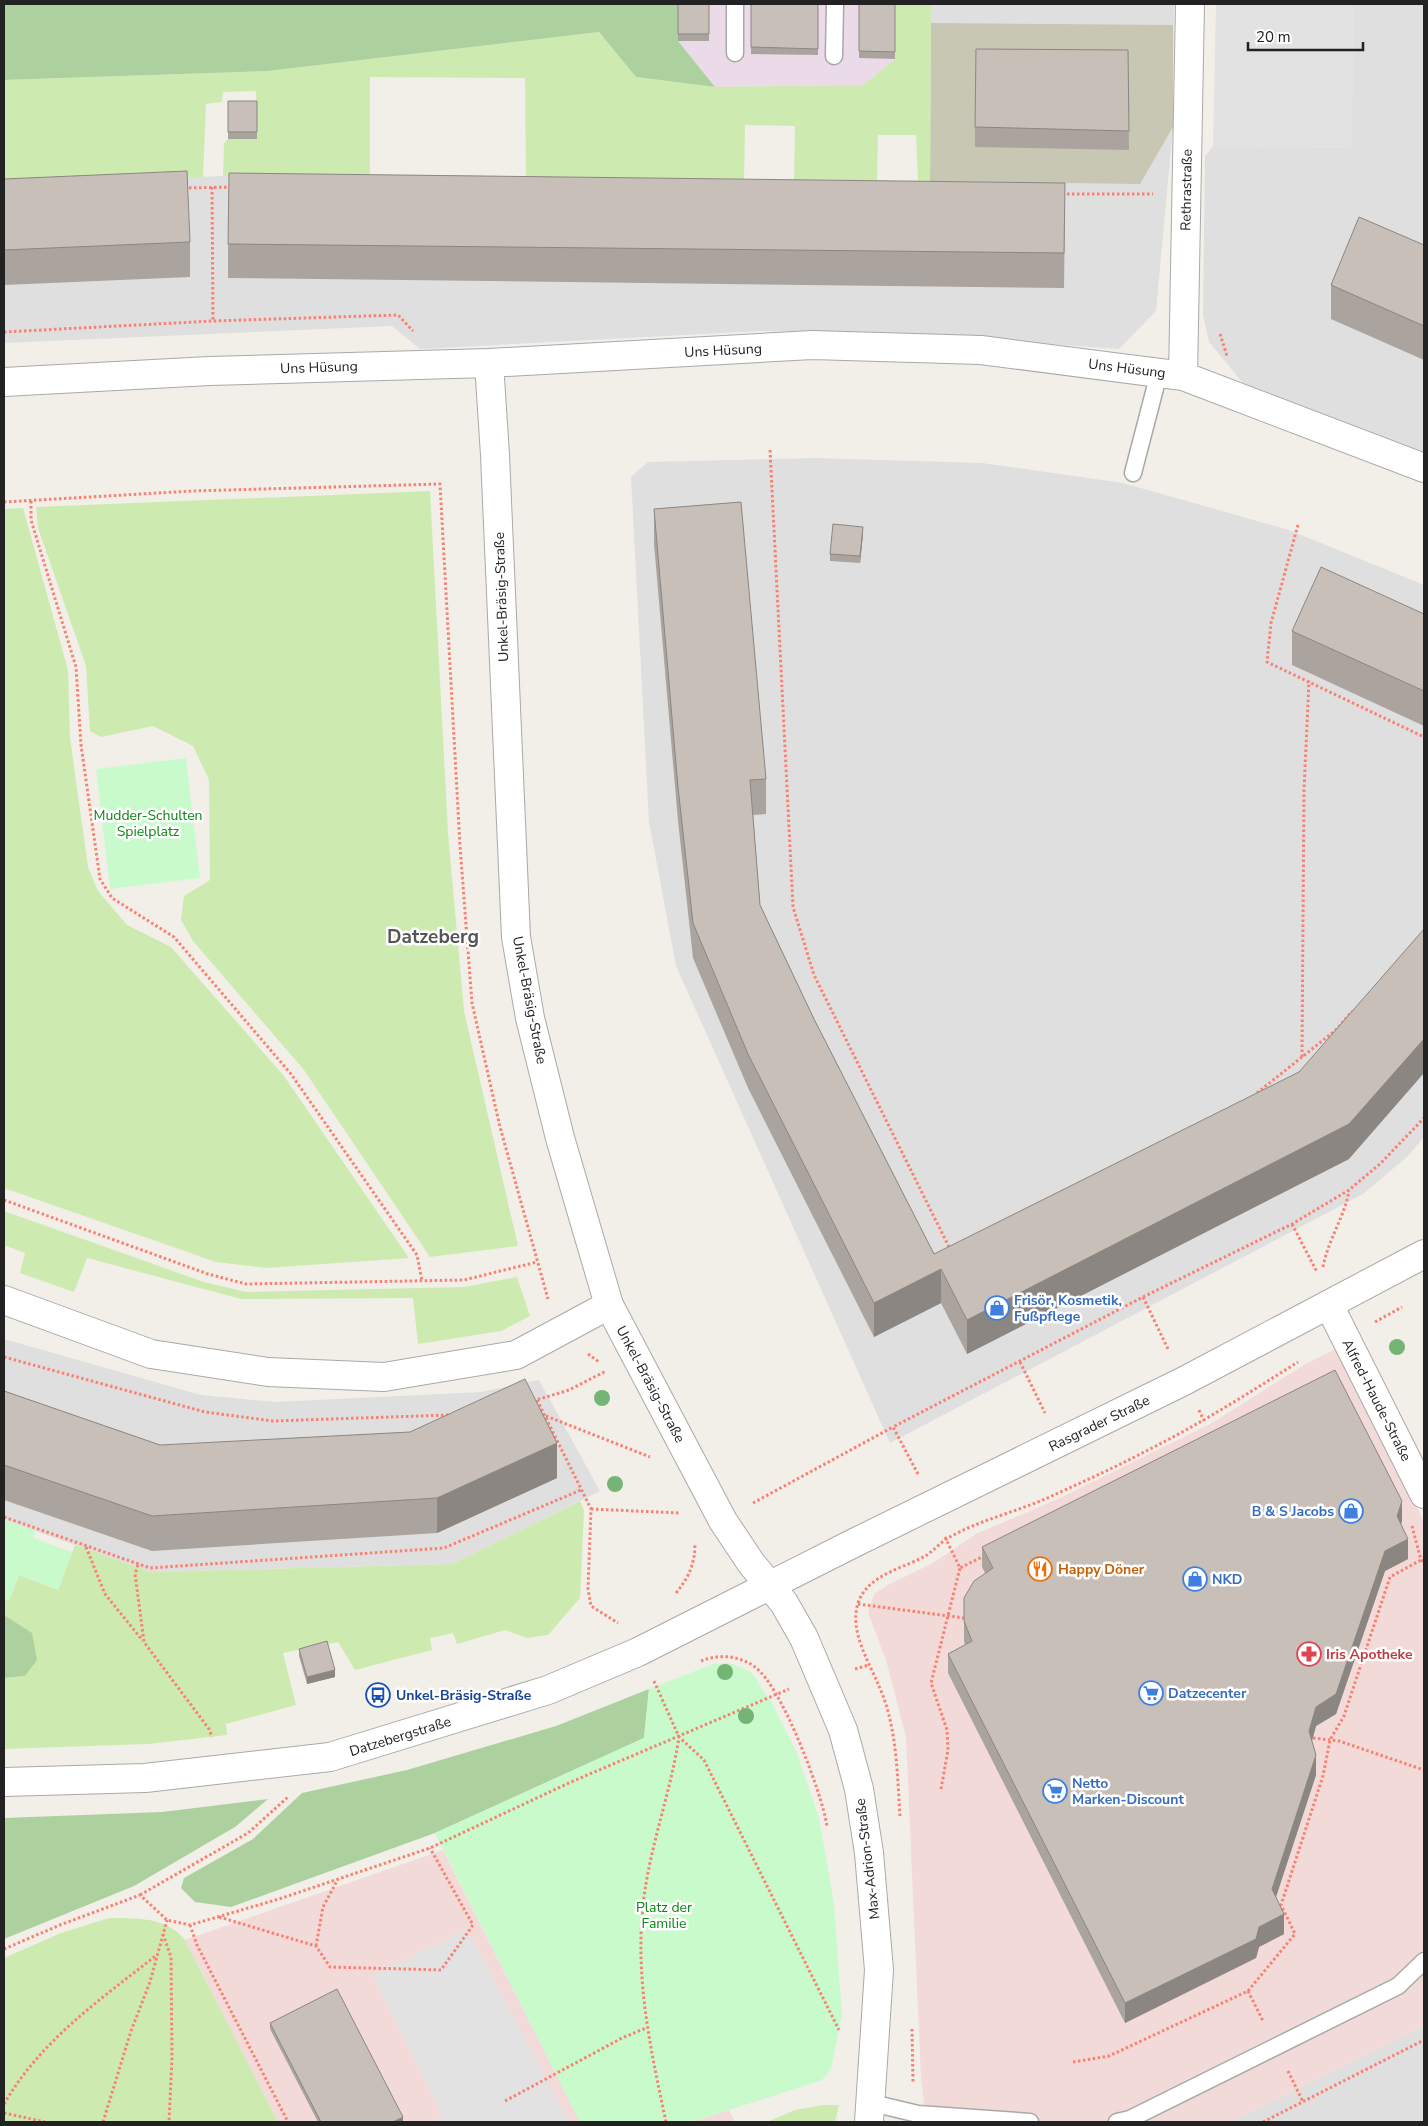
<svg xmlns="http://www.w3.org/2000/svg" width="1428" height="2126" viewBox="0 0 1428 2126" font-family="'Nunito Sans',sans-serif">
<rect width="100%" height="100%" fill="#f2efe9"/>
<path fill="#e0dfdf" d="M931,4H1174L1173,127L1156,311L1119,349L877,332L760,331L420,349L392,326L4,343V184L223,176L930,181Z
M1354,4H1424V456L1243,383L1209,342L1203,315L1205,156L1213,146L1351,148Z
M815,458L982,463L1123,483L1289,530L1424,585V1137L1408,1156L1363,1194L890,1443L676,966L649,822L631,477L648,462Z
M4,1339L201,1395L276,1402L481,1392L539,1380L600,1491L452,1564L151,1572L4,1520Z
M1424,2026V2122H1230Z"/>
<path fill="#f2dad9" d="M1340,1347L1424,1522V2026L1230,2122H926L921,2078L906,1737L886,1660L868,1613L874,1594L888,1585L933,1563L976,1534L1058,1499L1212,1423L1307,1363Z
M443,1850L580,2122H278L185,1940Z
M729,2110L735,2122H692Z"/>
<path fill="#ebdbe8" d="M678,4H895V59L863,85L715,87L678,41Z"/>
<path fill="#c7c7b4" d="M931,23L1173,25V127L1140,184L930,181Z"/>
<path fill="#cdebb0" d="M895,4H931L930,181H918L916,135H878L877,181L794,180L795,126L745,125L744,179L526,178L525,78L370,77V177L223,176L224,143L228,139H257L256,91L223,92L222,102L206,104L203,177L4,184V80L268,71L599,32L636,77L715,87L863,85L895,59Z
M430,491L448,833L464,1011L518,1246L430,1257L304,1070L193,941L181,920L184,896L210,880L209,780L193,746L153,726L101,737L90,731L86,666L38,528L36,507Z
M23,508L68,670L70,738L88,867L98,891L127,925L171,947L284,1076L409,1258L267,1268L216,1262L4,1188V509Z
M4,1211L204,1282L246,1292L464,1287L517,1277L530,1316L501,1331L418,1344L413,1298L241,1299L87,1258L74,1292L20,1273L25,1253L4,1245Z
M580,1501L584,1511L580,1598L548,1635L527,1638L505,1630L457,1644L453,1633L430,1638L432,1650L355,1670L338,1642L283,1653L296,1705L226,1724L227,1735L148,1744L4,1749V1678L25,1676L31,1633L4,1615V1599L9,1601L19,1575L58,1590L75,1545L151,1572L452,1564Z
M109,1918C136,1918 167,1917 185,1940L278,2122H4V1958L61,1933Z
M823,2105H839L835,2122H767L795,2110Z"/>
<path fill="#add19e" d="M4,4H678V41L715,87L636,77L599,32L268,71L4,80Z
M4,1615L32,1633L37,1660L25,1676L4,1678Z
M649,1689L644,1738L435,1833L231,1907L195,1902L181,1888L184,1878L253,1839L302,1793L407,1770L556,1726Z
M268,1799L235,1827L134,1886L4,1939V1818L162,1812Z"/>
<path fill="#c8facc" d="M186,758L200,878L110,889L96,769Z
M4,1520L36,1531L33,1538L72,1552L58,1590L19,1575L9,1601L4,1599Z
M730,1663L751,1672L772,1703L796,1751L819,1818L834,1904L842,2015L831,2069L822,2080L692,2122H580L435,1833L644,1738L649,1689L713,1664Z"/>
<path fill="#e2e2e2" d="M1216,4H1354L1352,148L1213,146Z
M467,1929L569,2122H433L443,2116L373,1976Z"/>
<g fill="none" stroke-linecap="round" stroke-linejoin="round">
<g stroke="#a9a9a9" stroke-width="19">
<path id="service" d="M735,53V4
M834,56L835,4
M1133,473L1159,373
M872,2103L918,2114L1030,2122
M1117,2122L1130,2119L1398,1986L1424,1961"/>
</g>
<g stroke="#a9a9a9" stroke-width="30">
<path id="minor" d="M489,363L495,455L516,937L530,1018L560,1138L609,1305L723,1521L751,1563L784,1603L804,1638L843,1730L859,1789L869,1853L879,1970L869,2122
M1183,376L1190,4
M4,382L209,371L489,363L812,345L981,350L1183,376L1424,468
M4,1300L151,1354L268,1372L384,1377L516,1355L609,1305
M1329,1305L1424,1494
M4,1782L145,1778L330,1757L548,1690L638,1652L856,1542L1184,1381L1424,1254"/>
</g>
<path stroke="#fa8072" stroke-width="3" stroke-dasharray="2.5 2.5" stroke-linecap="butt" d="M212,187L213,321
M184,188L233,187
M1062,194H1153
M4,332L213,321L398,315L413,331
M1220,334L1227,356
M770,450L793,907L814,975L950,1249
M31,501V520L76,667L81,745L100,879L112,898L174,937L291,1074L417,1255L422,1281
M4,502L192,491L440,484L460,846L472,1003L500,1127L548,1299
M1298,525L1271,623L1267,662L1424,737
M1302,1057L1304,791L1309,681
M1257,1093L1337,1029L1352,1011
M4,1200L208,1274L246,1284L464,1280L537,1262
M1292,1224L1317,1272
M1323,1267C1328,1240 1344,1218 1349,1191
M1143,1297L1169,1351
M1375,1322L1402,1307
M588,1354L599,1362
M4,1357L205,1412L273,1421L449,1415
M1020,1362L1045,1413
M537,1400L591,1509L588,1589L591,1606L618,1623
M533,1401L569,1390L606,1371
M1199,1410L1204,1421
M546,1416L650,1457
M918,1474L893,1427L1143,1297L1292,1224L1349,1190L1381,1163L1424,1118
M753,1503L893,1427
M591,1509L680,1513
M4,1517L150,1568L444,1548L581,1490
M1412,1526L1421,1560L1424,1562
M945,1537L960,1568L984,1556
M86,1547L105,1594L143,1641
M138,1565L135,1574L144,1642L209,1729L212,1737
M676,1593C689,1577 695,1564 695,1543
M858,1604L964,1618
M701,1661C718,1654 739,1655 755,1667C781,1685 822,1793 827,1826
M855,1669L869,1665
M654,1681L679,1737
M1313,1738L1339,1741L1424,1770
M941,1789L948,1750L947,1730L931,1683L960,1568
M900,1816C897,1773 897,1726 879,1686C869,1662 849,1631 858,1603C868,1574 903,1569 927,1555C934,1550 940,1543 948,1538C981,1519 1021,1511 1056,1494C1087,1480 1118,1466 1148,1450C1200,1424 1249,1393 1298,1362
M140,1895L248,1833L288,1797
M219,1917L316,1946L330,1967L441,1970L473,1925L430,1848
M190,1925L197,1945L288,2122
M163,1934L171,1957L172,2058L169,2122
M316,1946L323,1907L338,1879
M4,1949L60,1925L140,1895L167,1920L190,1925L279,1899L430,1848L571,1782L789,1689
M1248,1991L1263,2021
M912,2029L913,2083
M1073,2062L1109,2056L1248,1991L1295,1934L1281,1905L1323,1776L1330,1740L1344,1716L1390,1577L1421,1560
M1288,2071L1303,2102
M505,2101L622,2038L646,2028
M4,2104C41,2040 101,1999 158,1954
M4,2113L45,2122
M103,2122L131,2031L150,1982L167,1920
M666,2122C650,2047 634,1974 644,1897C651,1843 671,1791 679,1737L704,1760L839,2030
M1263,2122L1424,2040"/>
<use href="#service" stroke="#fff" stroke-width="16"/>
<use href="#minor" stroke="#fff" stroke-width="28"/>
</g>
<g fill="#74b475">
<circle cx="1397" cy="1347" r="8"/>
<circle cx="602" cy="1398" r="8"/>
<circle cx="615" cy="1484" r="8"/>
<circle cx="725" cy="1672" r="8"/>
<circle cx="746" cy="1716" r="8"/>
</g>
<path fill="#aba49e" d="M678,4H709V41H678Z
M751,4H818V55L751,54Z
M859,4H895V59L859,58Z
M1128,50L1129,150L975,147V127Z
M228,101H257V139H228Z
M4,179L190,242V277L4,285Z
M1065,217L1064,288L228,278V244Z
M1424,245V360L1331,319V285Z
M654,509L766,779V814L753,815L760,905L814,1019L934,1254L1349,1159L967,1354L941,1303L874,1337L748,1088L693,958L678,821L654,544Z
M863,534L860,563L830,561V554Z
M1424,614V726L1292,665V631Z
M4,1391L160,1445L557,1478L437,1533L152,1551L4,1500Z
M1402,1521L1401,1524L1408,1559L1385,1571L1336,1714L1316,1726L1312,1741L1316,1775L1276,1897L1284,1934L1259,1947L1256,1958L1125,2023L948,1673V1654L965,1645L964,1641V1621L985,1573L982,1567V1547Z
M299,1649L335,1677L307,1684L299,1656Z
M270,2023L403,2122H318L270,2029Z"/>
<path fill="#8b8681" d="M863,527V534L860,563V556Z
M1424,1039V1073L1349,1159L967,1354V1320Z
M941,1269V1303L874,1337V1303Z
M557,1443V1478L437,1533V1498Z
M1402,1501V1521L1397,1536V1516Z
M1408,1539V1559L1385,1571L1336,1714L1316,1726L1309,1751V1731L1316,1707L1385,1551Z
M335,1670V1677L307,1684V1677Z
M1316,1755V1775L1272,1909V1889Z
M1284,1914V1934L1259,1947L1256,1958L1125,2023V2003L1259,1927Z
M403,2117V2122H393Z"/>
<path fill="#c7bfb8" stroke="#8b8681" d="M678,4H709V34H678Z
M751,4H818V49L751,47Z
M859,4H895V52L859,51Z
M976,49L1128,50L1129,131L975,127Z
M228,101H257V132H228Z
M187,171L190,242L4,250V179Z
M229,173L1065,183L1064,253L228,244Z
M1359,217L1424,245V326L1331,285Z
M741,502L766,779L750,780L760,905L814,1019L934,1254L1299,1072L1424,929V1039L1349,1124L967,1320L941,1269L874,1303L748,1054L693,923L678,787L654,509Z
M833,524L863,527L860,556L830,554Z
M1321,567L1424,614V691L1292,631Z
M1335,1370L1402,1501L1397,1516L1408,1539L1385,1551L1336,1694L1316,1707L1309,1731L1316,1755L1272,1889L1284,1914L1259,1927L1256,1939L1125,2003L948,1654L972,1641L964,1621V1598L974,1581L993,1568L982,1547Z
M525,1379L557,1443L437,1498L152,1516L4,1465V1391L160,1445L410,1432Z
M327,1641L335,1670L307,1677L299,1649Z
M337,1989L403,2117L393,2122H321L270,2023Z"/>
<defs>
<g id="shop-ring" transform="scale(1.25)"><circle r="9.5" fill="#fff" stroke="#3f7fe0" stroke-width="1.5"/><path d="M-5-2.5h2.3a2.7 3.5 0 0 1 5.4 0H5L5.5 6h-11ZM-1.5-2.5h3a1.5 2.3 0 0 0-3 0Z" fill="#3f7fe0"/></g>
<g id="restaurant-ring" transform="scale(1.25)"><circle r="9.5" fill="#fff" stroke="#e8710a" stroke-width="1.5"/><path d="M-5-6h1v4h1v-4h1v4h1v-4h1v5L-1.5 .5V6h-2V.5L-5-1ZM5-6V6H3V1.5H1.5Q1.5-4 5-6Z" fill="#e8710a"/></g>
<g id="pharmacy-ring" transform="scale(1.25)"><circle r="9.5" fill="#fff" stroke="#e0444e" stroke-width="1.5"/><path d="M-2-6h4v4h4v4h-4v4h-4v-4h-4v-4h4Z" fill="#e0444e"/></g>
<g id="supermarket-ring" transform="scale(1.25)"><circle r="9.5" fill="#fff" stroke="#3f7fe0" stroke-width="1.5"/><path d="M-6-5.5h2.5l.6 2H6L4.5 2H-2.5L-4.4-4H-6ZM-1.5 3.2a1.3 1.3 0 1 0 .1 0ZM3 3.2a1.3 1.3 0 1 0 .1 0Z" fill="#3f7fe0"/></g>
<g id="bus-ring" transform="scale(1.25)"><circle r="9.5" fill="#fff" stroke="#1a4fb4" stroke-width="1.5"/><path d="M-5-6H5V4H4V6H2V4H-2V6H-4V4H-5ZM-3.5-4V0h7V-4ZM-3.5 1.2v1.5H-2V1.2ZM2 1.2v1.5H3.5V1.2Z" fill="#1a4fb4"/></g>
</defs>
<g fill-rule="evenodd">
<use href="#shop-ring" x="997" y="1308"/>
<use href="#shop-ring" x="1351" y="1511"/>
<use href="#restaurant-ring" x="1040" y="1569"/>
<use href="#shop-ring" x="1195" y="1579"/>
<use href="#pharmacy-ring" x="1309" y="1654"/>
<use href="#supermarket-ring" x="1151" y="1693"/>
<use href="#bus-ring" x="378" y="1695"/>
<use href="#supermarket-ring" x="1055" y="1791"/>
</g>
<g text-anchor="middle" stroke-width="5" stroke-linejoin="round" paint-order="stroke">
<g font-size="14" fill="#222" stroke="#fff">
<text transform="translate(1186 190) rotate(-89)" y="5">Rethrastraße</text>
<text transform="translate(723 350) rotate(-3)" y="5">Uns Hüsung</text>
<text transform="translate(319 367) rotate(-2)" y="5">Uns Hüsung</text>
<text transform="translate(1127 368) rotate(7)" y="5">Uns Hüsung</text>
<text transform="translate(501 597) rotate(-92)" y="5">Unkel-Bräsig-Straße</text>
<text transform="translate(530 1000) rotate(79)" y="5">Unkel-Bräsig-Straße</text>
<text transform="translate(651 1384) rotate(62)" y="5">Unkel-Bräsig-Straße</text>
<text transform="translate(1377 1400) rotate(63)" y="5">Alfred-Haude-Straße</text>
<text transform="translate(1099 1423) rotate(-26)" y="5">Rasgrader Straße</text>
<text transform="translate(400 1736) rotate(-17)" y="5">Datzebergstraße</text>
<text transform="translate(867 1859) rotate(-97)" y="5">Max-Adrion-Straße</text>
</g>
<g font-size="14" fill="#0c8416" stroke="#fff">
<text x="148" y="820">Mudder-Schulten<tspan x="148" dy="16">Spielplatz</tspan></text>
<text x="664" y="1912">Platz der<tspan x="664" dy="16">Familie</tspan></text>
</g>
<g font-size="14" font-weight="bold" fill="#366cbe" stroke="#fff" text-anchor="start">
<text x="1014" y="1305">Frisör, Kosmetik,<tspan x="1014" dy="16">Fußpflege</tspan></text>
<text x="1334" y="1516" text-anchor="end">B &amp; S Jacobs</text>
<text x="1212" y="1584">NKD</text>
<text x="1168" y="1698">Datzecenter</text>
<text x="1072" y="1788">Netto<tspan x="1072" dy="16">Marken-Discount</tspan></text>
</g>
<g font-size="14" font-weight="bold" fill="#c56008" stroke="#fff" text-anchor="start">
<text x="1058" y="1574">Happy Döner</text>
</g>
<g font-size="14" font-weight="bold" fill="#be3a42" stroke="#fff" text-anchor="start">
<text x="1326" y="1659">Iris Apotheke</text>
</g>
<g font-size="14" font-weight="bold" fill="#164399" stroke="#fff" text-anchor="start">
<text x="396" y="1700">Unkel-Bräsig-Straße</text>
</g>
<g font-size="19" font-weight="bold" fill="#555" stroke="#fff">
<text x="433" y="943">Datzeberg</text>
</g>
</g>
<rect width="1428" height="2126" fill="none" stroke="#222222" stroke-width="10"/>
<path d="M1248 42v8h115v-8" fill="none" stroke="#222222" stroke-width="2.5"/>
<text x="1256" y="42" font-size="15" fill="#222222" stroke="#ffffff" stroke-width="4" paint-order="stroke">20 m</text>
</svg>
